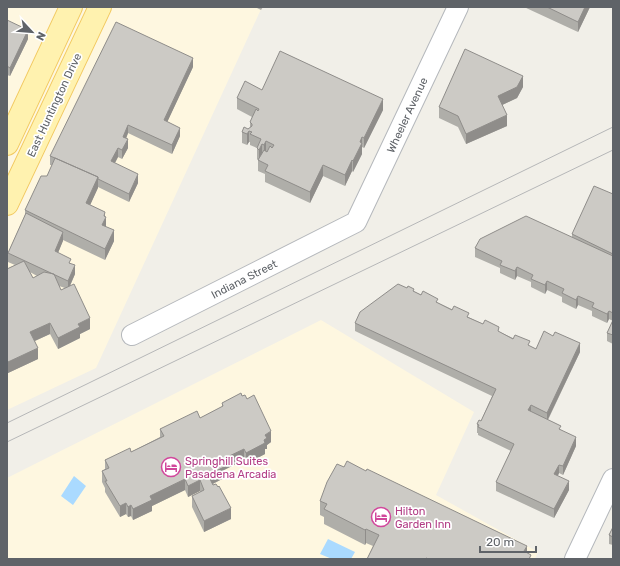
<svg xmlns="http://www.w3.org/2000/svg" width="620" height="566" viewBox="0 0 620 566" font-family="Rubik,sans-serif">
<rect width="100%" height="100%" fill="#f1efe8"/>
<path fill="#fef7e0" d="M7,7H262L96,368L7,410Z
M321,320L474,412L436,495L538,552L535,559H7V478Z"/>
<path fill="#aadaff" d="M74,476L86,486L73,505L61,496Z
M328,539L355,552L351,559H332L320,554Z"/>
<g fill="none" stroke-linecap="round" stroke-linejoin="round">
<g stroke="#b5b8bc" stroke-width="22">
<path id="minor" d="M132,335L356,222L458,7
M575,559L613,479"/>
</g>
<g stroke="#f2c960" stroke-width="24">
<path id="major" d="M7,144L71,7
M7,204L100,7"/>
</g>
<use href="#minor" stroke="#fff" stroke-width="20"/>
<use href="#major" stroke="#fff2af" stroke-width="22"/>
<path stroke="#b6b7b8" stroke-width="1" d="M7,423L613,127
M7,442L613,150"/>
</g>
<path fill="#afaea9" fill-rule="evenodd" d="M255,7H263L261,10Z
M524,7H590L578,32Z
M7,20L28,39L10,76L7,75Z
M193,67L167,122L180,136L172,154L128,133L126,139L128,148L122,159L118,157L115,163L138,183L129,202L98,187L90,205L105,216L106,227L114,241L105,260L63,240L58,253L71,264L75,274L70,286L90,329L80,334V338L58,349L50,334L35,341L38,359L8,373L7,371V269L15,265L8,262V253L25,215V210L47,176L52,165H50V156ZM30,272L37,276L33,278ZM59,286L65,288L61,290Z
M523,87L517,98L502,105L507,126L466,144L458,127L439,118V107Z
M262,90L383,110L364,148L362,147V154L353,172L352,171L345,186L323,176L310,203L265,182V174L258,171V160L257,159V148L250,145V142H249L247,145L242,143V132L250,128V122L252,117L237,109V98Z
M613,194V344L607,341V333L613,321L609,319L607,323L592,316V311L578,305L576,309L562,302V297L547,290L545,294L531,287V282L517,276L515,280L500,273V268L475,257V248L572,237V234Z
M407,288L536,349L580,352L548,420L561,430L576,446L563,475L559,473L558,476L569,490L554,518L496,491V482L511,451L478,435V433H477V424L481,421L492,396L355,331V323Z
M242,396L247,399L271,442L267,445V449H265V454L246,464L244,460L224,470V478L213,484L231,519L204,532L192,507V496L200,492V491L188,497L185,490L152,506V511L133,520L131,516L128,517L126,514L120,517L105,492V488L102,482V471L105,469V460L131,452L160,437V429L200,418L222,407V403Z
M320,501L527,553L531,559H367L373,546L366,543L365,545L324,524V517L320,515Z
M613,527V545L609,544V535Z"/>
<path fill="#8f8d8a" d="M585,7H590L578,32V22Z
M28,30V39L10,76V68Z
M193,58V67L164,129V120Z
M523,76V87L517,98L498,107V96Z
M383,99V110L364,148V138Z
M507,115V126L466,144V134Z
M128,125V133L123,146V137Z
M180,128V136L172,154V145Z
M249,131V142L247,145V134Z
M362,137V154L353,172V161Z
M128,139V148L122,159V150Z
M266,141V152L264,156V145Z
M262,144V155L259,160V150Z
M118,148V157L111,170V161Z
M352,160V171L345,186V175Z
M323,165V176L310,203V192Z
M138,174V183L129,202V194Z
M98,177V188L86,214V203Z
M105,212V219L106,217V228L102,225L104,216Z
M114,230V241L105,260V249Z
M63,232V241L55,260V251Z
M75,265V274L68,290V281Z
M517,267V276L515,280V271Z
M547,281V290L545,294V285Z
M578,296V305L576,309V300Z
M609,311V319L607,323V314Z
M90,318V329L80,334V338L58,349V338L78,324Z
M50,323V334L30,343V332Z
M580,343V352L547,421V413Z
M38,348V359L8,373V362Z
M531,405V413L528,410Z
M271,431V442L267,445V449H265V454L246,464V453L264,440L265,435Z
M576,437V446L563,475V466Z
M244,449V460L224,470V478L208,486V475L221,460Z
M559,465V473L554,483V474Z
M185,479V490L152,506V511L133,520V509L150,496Z
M200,480V491L188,497V486Z
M569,481V490L554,518V509Z
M126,503V514L120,517V506Z
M131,505V516L128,517V507Z
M231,508V519L204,532V521Z
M366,529V543L365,545V530Z
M527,546V559L524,551Z"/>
<path fill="#cccac5" stroke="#8f8d8a" d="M547,7H585L578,22Z
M7,20L28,30L10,68L7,66Z
M116,22L193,58L164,120L180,128L172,145L128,125L123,137L128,139L122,150L118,148L111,161L138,174L129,194L98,179V177L55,158L50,156Z
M465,49L523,76L517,87L498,96L507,115L466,134L458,116L439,107Z
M280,51L383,99L364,138L362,137L360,142L362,143L353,161L352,160L345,175L323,165L310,192L265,171L268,165L258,160L264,150L267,152L270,146L272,148L274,145L266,141L264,145L262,144L259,150L257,148L261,139L250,134L252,132L249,131L247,134L242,132L244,127L248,129L252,126V124L250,122L256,109L258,111L259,109L237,98L245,81L262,90Z
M55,158L98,177L86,203L105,212L104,216L106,217L102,225L114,230L105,249L25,210L41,176H47Z
M594,186L613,194V254L572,234Z
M26,213L63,232L55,251L71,259L69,263L75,265L68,281L8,253Z
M526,216L613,256V313L609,311L607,314L592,307L594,303L578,296L576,300L562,293L564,289L547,281L545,285L531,279L533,275L517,267L515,271L500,265L502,261L475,248L480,239Z
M24,261L33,278L44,272L54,274L61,290L74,284L90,318L78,324L80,327L58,338L50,323L30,332L38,348L8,362L7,360V269Z
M398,284L407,288L408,286L414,289L413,291L421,295L423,291L438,299L436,302L452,310L454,306L469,313L467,317L483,324L485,320L499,327L498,331L513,339L515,335L530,341L528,345L536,349L544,331L553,336L555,332L580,343L547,413L531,405L528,410L561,426L559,429L576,437L563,466L559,465L554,474L569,481L554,509L496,482L514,444L478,427L479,425L477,424L479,420L481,421L496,389L355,323L360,312Z
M613,320V335L607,333Z
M241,393L242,396L245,395L247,399L254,395L271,431L265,435L267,438L264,440L265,443L246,453L244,449L221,460L224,467L208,475L213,485L216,484L218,487L219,486L231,508L204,521L192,496L204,490L200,480L188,486L185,479L150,496L152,500L133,509L131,505L128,507L126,503L120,506L105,481H107L102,471L109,468L105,460L130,448L131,452L164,436L160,429L197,411L200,418L223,406L222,403Z
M347,461L366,471L367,469L527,546L524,551L531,555L529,559H429L426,558V559H367L379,535L366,529L365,530L324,509L327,504L320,501L327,482L337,464L344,467Z
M613,527V537L609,535Z"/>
<defs>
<g id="hotel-ring" transform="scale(1)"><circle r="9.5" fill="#fff" stroke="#d1479c" stroke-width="1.5"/><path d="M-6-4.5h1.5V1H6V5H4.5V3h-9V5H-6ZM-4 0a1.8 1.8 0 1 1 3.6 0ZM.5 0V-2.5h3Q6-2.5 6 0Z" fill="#d1479c"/></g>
</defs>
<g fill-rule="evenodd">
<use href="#hotel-ring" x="171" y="467"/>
<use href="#hotel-ring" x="381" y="517"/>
</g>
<g text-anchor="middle" stroke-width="3.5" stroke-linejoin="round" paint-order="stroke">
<g font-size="11" fill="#5f6368" stroke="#fff">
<text transform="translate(54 105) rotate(-65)" y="4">East Huntington Drive</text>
<text transform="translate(407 115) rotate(-65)" y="4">Wheeler Avenue</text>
<text transform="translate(244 279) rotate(-27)" y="4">Indiana Street</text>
</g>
<g font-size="11" fill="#b23c85" stroke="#fff" text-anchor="start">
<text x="185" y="465">Springhill Suites<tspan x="185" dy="13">Pasadena Arcadia</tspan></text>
<text x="395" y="515">Hilton<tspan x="395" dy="13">Garden Inn</tspan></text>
</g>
</g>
<rect width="620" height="566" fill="none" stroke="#5f6368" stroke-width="16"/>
<g transform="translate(32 32) rotate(116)" stroke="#ffffff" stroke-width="3" paint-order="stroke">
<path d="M0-3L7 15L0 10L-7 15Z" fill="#5f6368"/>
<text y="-6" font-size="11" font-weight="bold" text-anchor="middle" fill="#5f6368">N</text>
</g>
<path d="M480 546v6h56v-6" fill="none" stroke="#5f6368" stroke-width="2"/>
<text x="486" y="546" font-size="12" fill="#5f6368" stroke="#ffffff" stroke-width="3" paint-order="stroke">20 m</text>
</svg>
